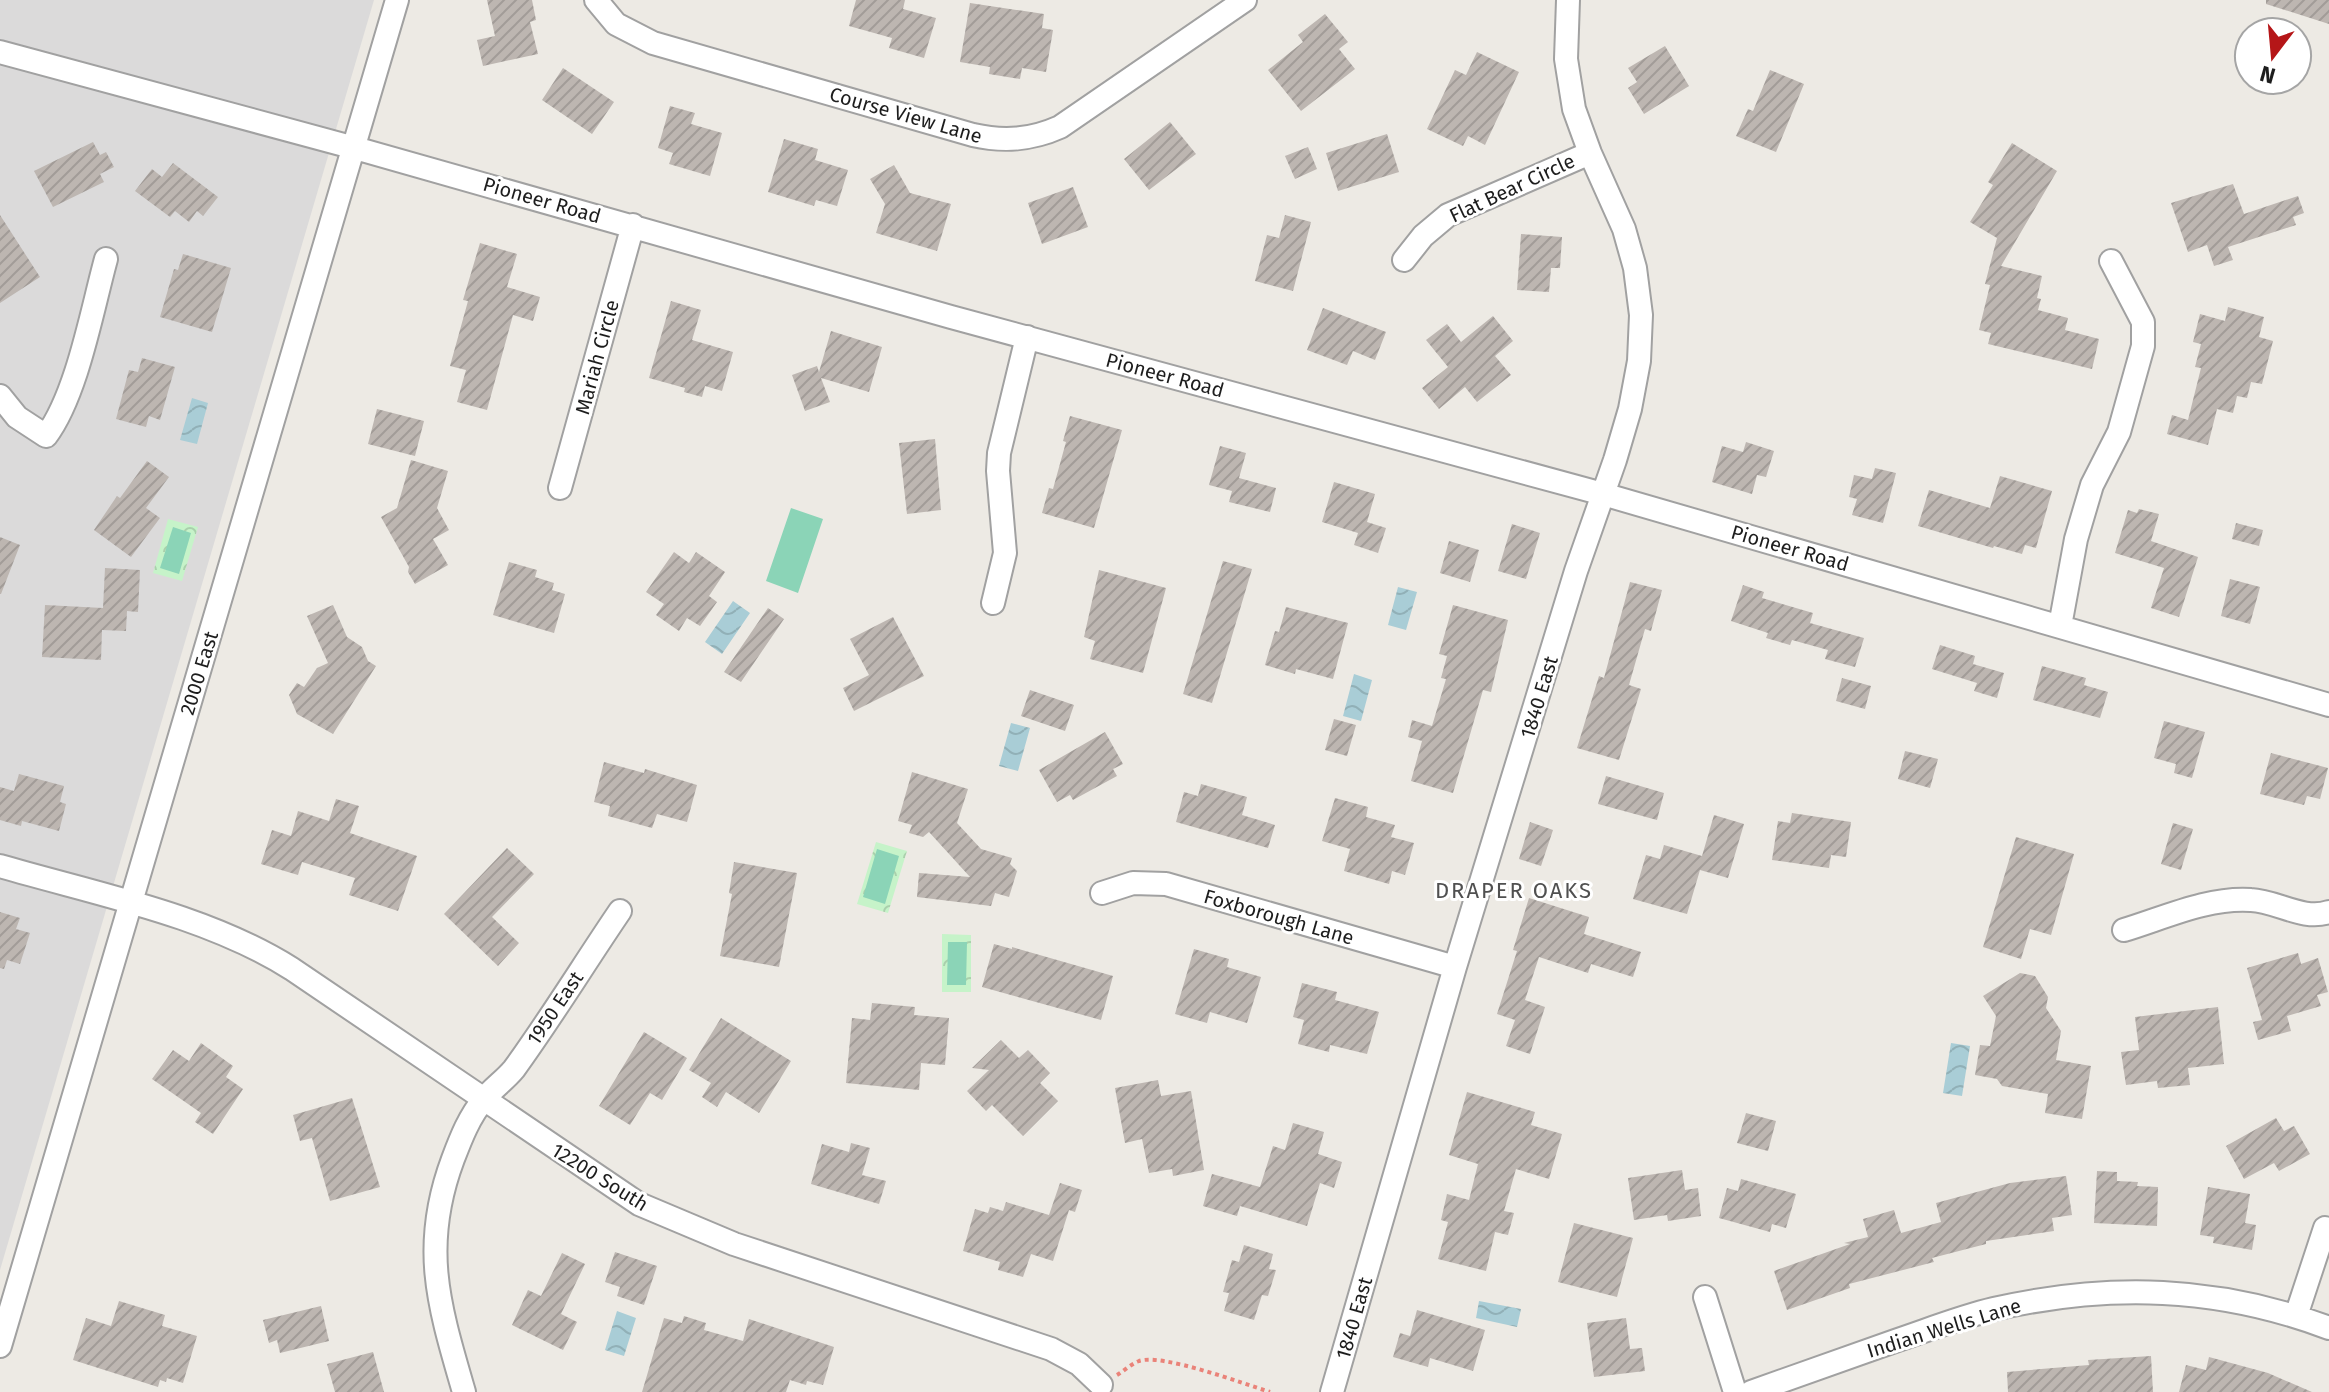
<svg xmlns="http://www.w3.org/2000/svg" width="2329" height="1392" viewBox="0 0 2329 1392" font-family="'Fira Sans',sans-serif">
<defs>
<pattern id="park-crowns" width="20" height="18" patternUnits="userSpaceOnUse" patternTransform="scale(2)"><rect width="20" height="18" fill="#c6f3c9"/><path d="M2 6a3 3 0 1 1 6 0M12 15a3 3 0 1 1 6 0" fill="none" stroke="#aad0ac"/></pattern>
<pattern id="water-waves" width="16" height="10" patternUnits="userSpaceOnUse" patternTransform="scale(2)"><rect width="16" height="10" fill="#a9cdd6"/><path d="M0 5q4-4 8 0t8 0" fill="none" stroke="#91b0b7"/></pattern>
<pattern id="building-hatch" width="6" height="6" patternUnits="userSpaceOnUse" patternTransform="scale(2)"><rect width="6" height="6" fill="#bdb6b1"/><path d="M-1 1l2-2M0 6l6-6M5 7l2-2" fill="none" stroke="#a29c98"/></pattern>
</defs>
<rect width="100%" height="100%" fill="#edeae4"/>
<path fill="#dbdada" d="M0,0H374L0,1270Z"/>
<path fill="url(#park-crowns)" d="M168,519L198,527L182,581L153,573Z
M876,842L907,851L888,913L857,904Z
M942,934L971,935V992H942Z"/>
<path fill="#8bd4b7" d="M791,508L823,519L798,593L766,581Z
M173,527L191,533L179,574L160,568Z
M877,849L899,856L885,904L863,897Z
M948,942H967L966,985H947Z"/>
<path fill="url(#water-waves)" d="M192,398L208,403L197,444L180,440Z
M1398,587L1417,592L1406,630L1388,625Z
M733,601L750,613L722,654L705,642Z
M1354,674L1372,680L1361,721L1343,716Z
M1011,723L1030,728L1018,771L999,766Z
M1951,1043L1970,1046L1962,1096L1943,1093Z
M1479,1301L1521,1309L1517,1327L1476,1318Z
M617,1311L636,1318L624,1356L605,1350Z"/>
<path fill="url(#building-hatch)" d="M487,0H532L536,20L530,22L538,54L483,66L477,40L495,36Z
M856,0H905L903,9L936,18L924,58L889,48L892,38L849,26Z
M2266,0H2329V24L2266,4Z
M970,3L1044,14L1042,28L1053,30L1046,72L1022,68L1020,79L989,74L990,67L960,62Z
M1325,14L1348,42L1339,49L1355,69L1301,111L1268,70L1303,42L1298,35Z
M1665,46L1689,86L1644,114L1628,88L1637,82L1628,68Z
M1477,52L1519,72L1485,145L1468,136L1463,146L1427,129L1455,70L1466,75Z
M563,68L614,102L592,134L542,100Z
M1770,70L1804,84L1776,152L1736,136L1748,109L1753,111Z
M670,106L695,113L691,124L722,133L710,176L669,164L673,153L658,148Z
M1170,122L1196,154L1149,190L1124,159Z
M1387,134L1399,172L1338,191L1326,153Z
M784,139L818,149L815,160L848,170L837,206L816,200L814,206L768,192Z
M93,142L100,155L106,152L114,167L100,174L104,182L53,207L34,171Z
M2012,143L2057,171L2001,266L2042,276L2037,298L2041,299L2038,310L2068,318L2065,330L2099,339L2092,369L1988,344L1991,333L1979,330L1990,285L1985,284L1997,238L1970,222L1993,185L1988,182Z
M1308,147L1317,169L1295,179L1285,156Z
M173,163L218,197L203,216L197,211L189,222L175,211L170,217L135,191L152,169L162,177Z
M894,165L910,193L951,204L937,251L876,233L885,204L870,179Z
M2233,184L2244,214L2298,196L2304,213L2293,217L2296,225L2228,247L2233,260L2214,266L2207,245L2188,252L2171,203Z
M1073,187L1088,227L1042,244L1028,203Z
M0,215L40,277L0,303Z
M1285,215L1311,222L1293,291L1255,281L1267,235L1279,238Z
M1521,234L1562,237L1560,268H1551L1549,292L1517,290Z
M480,243L517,254L507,287L540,297L533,321L513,315L487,410L457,402L466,370L450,366L468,301L463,300Z
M183,254L231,268L212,332L160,317L174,269L178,270Z
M671,301L701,310L692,340L733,352L722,391L705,386L702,397L684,392L685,388L649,378Z
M2228,307L2264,317L2259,337L2273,341L2262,384L2251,382L2247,398L2237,396L2233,413L2217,409L2208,445L2167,434L2172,415L2188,420L2201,368L2195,367L2201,344L2193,342L2200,314L2225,321Z
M1323,308L1386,332L1375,360L1353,351L1347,365L1307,350Z
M1493,316L1513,341L1495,356L1511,375L1477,402L1465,387L1439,409L1422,388L1448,367L1426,340L1447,324L1461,342Z
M831,331L882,347L869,392L821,378L830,402L805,411L792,375L817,366L819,372Z
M142,358L175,367L160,420L149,416L146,427L116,419L129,370L138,372Z
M377,409L424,421L415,456L368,444Z
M1070,416L1122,430L1094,528L1042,513L1049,488L1053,489L1066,442L1063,441Z
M935,439L941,510L907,514L899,443Z
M1746,442L1774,451L1766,477L1757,475L1752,494L1712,482L1722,446L1743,452Z
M1220,446L1246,453L1239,478L1276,488L1270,512L1229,502L1232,491L1209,485Z
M411,460L448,471L437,508L449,530L433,539L448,565L415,584L408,572L409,567L381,517L397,508Z
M147,461L169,477L146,508L160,518L131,557L94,530L117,496L120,498Z
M1875,468L1896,473L1883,523L1852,515L1857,499L1849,497L1854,475L1872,479Z
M2000,476L2052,491L2036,548L2025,545L2022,554L1994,546L1993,548L1918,526L1929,490L1990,508Z
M1334,482L1375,494L1367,522L1386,528L1378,553L1354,545L1358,533L1322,522Z
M2139,509L2159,514L2151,541L2198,557L2179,617L2151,608L2164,568L2115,553L2128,510L2137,513Z
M2236,523L2263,530L2259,546L2232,539Z
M1512,524L1540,533L1526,579L1498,571Z
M0,537L20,545L1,594H0Z
M1449,541L1479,550L1470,582L1440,573Z
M674,552L689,563L696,552L725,572L709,596L717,602L700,626L687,618L679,631L656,615L664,604L646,592Z
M1223,561L1252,569L1212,703L1183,694Z
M509,562L537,570L535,577L554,583L552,590L565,594L554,633L493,615Z
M105,568L140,570L138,612L127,611L126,631L102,630L101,660L42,657L45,605L103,608Z
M1099,570L1166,588L1143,673L1090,659L1095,641L1084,637Z
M2230,579L2260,587L2250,624L2221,616Z
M1630,582L1662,590L1651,631L1645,629L1629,685L1641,689L1619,760L1577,748L1599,676L1604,678Z
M1743,585L1764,592L1762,598L1813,613L1810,623L1864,638L1855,667L1825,659L1828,650L1792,640L1790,645L1766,638L1768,633L1731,621Z
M333,605L347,637L362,647L368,661L376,666L333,734L297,714L289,695L297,683L304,687L317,668L328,663L307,616Z
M1453,605L1508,620L1491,692L1483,690L1453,793L1411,781L1422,741L1408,737L1412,720L1432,726L1446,679L1441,678L1447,656L1439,654Z
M1286,607L1348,623L1333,679L1296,669L1295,674L1265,665L1275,631L1279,632Z
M768,608L784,619L741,682L724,672Z
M893,617L924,676L854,711L843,688L869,675L850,639Z
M1940,645L1975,656L1973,664L2004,673L1997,698L1974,691L1977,683L1932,669Z
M2042,666L2086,678L2084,685L2108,692L2100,718L2033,700Z
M1842,678L1871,686L1865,709L1836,701Z
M1030,690L1074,705L1065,731L1021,716Z
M1334,719L1356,725L1347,756L1325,750Z
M2164,721L2205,732L2192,778L2174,773L2176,764L2154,758Z
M1105,732L1123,764L1113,769L1117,776L1073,800L1070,795L1057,802L1039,770Z
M1905,751L1938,759L1930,788L1898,779Z
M2271,753L2328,768L2320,799L2307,796L2304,805L2260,794Z
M604,762L644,773L645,769L697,785L687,822L657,814L652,828L608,816L610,806L594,802Z
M912,772L968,789L957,823L981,849L1012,858L1010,864L1017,871L1009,897L995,893L991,906L917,897L919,873L970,877L929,832L923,837L909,833L912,825L898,821Z
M19,774L64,786L60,802L66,804L59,831L22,821L21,826L0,820V787L14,791Z
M1606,776L1664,793L1657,820L1598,804Z
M1201,784L1247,797L1242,815L1275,825L1268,848L1176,822L1184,792L1198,796Z
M1335,798L1368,807L1366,817L1395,825L1391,837L1414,843L1405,875L1392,871L1389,884L1344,871L1350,849L1322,841Z
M336,799L359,806L350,833L417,856L398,911L349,895L355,878L302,862L298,875L261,864L272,830L291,836L298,811L329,821Z
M1792,813L1851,822L1846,857L1831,855L1829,868L1772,860L1778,821L1790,823Z
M1714,815L1744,824L1728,878L1700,870L1687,914L1633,899L1646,855L1660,859L1664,845L1702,856Z
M1530,822L1553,830L1541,866L1519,859Z
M2173,823L2193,829L2181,870L2161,864Z
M2016,837L2074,854L2051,935L2030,929L2021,959L1983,947Z
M507,848L534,874L492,917L519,943L498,966L444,914Z
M734,862L797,873L779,967L720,956L732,894L729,893Z
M1529,898L1589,917L1584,934L1641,952L1633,977L1591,964L1588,973L1539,957L1525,1000L1545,1007L1530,1054L1506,1046L1515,1020L1497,1014L1517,951L1513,950Z
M0,912L20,918L16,929L30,933L20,964L7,960L4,969L0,968Z
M994,944L1012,949V947L1113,976L1101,1020L982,987Z
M1194,949L1229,959L1227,967L1261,977L1247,1023L1210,1012L1207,1023L1175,1014Z
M2298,953L2301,964L2318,958L2328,992L2317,995L2321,1006L2287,1016L2291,1031L2258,1040L2253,1022L2262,1020L2247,968Z
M2020,973L2035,976L2048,997L2046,1008L2061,1031L2056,1060L2091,1066L2082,1119L2045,1113L2048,1094L2002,1086L1997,1079L1975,1075L1980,1045L1990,1046L1996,1016L1983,996Z
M1302,983L1337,992L1335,1000L1379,1012L1367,1054L1330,1045L1329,1052L1298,1044L1304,1020L1293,1017Z
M872,1003L915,1007L914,1015L949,1018L945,1065L921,1063L919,1090L846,1083L852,1018L870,1020Z
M2218,1007L2224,1064L2188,1068L2190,1085L2158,1088L2157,1081L2126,1085L2121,1052L2139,1050L2135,1017Z
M721,1018L791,1061L759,1113L726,1092L717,1107L702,1097L711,1083L689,1070Z
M644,1032L687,1058L662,1100L650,1093L630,1125L599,1106Z
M1001,1040L1019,1058L1028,1050L1050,1073L1040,1083L1058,1101L1023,1136L992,1105L986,1111L967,1091L989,1070L972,1068Z
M201,1043L233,1066L226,1077L243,1089L213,1134L195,1122L201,1113L152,1079L173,1050L189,1061Z
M1158,1080L1161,1096L1191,1091L1204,1170L1173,1176L1172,1169L1149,1173L1142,1139L1125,1143L1115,1088Z
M1467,1092L1535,1112L1531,1125L1562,1134L1549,1179L1516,1169L1504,1211L1514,1213L1508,1235L1495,1232L1486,1271L1438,1259L1448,1222L1441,1220L1447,1194L1469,1200L1478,1164L1449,1155Z
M352,1098L380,1187L330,1201L312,1138L300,1141L293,1115Z
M1746,1113L1776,1121L1768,1151L1737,1143Z
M2276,1118L2284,1131L2294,1126L2310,1154L2279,1171L2274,1163L2244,1179L2226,1146Z
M1293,1123L1324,1132L1318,1154L1342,1162L1334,1188L1320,1183L1307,1226L1240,1206L1237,1216L1203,1206L1212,1174L1260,1187L1273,1146L1285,1150Z
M851,1143L870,1148L862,1175L886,1181L879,1204L811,1184L822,1144L849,1152Z
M1682,1170L1685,1190L1698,1188L1701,1216L1668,1221L1667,1215L1634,1220L1628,1178Z
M2097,1171L2117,1172V1181L2138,1182L2137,1186L2158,1187L2157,1226L2094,1223Z
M2066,1176L2072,1215L2052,1218L2054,1231L1986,1241V1244L1932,1258L1934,1262L1849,1284L1850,1288L1787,1310L1774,1271L1850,1244L1844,1243L1868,1237L1863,1219L1894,1210L1901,1233L1941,1222L1936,1203L2010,1183Z
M1741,1179L1796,1194L1786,1228L1772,1224L1770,1232L1719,1218L1727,1188L1738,1191Z
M1060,1183L1082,1190L1075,1212L1069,1210L1053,1261L1031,1254L1023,1277L998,1270L1000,1262L963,1251L975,1209L988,1213L990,1207L1003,1211L1006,1202L1049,1215Z
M2208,1187L2250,1194L2245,1223L2256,1225L2252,1250L2213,1243L2214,1237L2200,1235Z
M1574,1223L1633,1238L1617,1297L1558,1282Z
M1244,1245L1273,1254L1269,1269L1276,1270L1268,1296L1262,1295L1254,1320L1224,1311L1229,1293L1223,1292L1232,1260L1239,1262Z
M615,1252L657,1266L644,1305L617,1296L620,1287L605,1282Z
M562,1253L585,1264L561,1314L577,1322L563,1350L512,1325L528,1290L541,1296Z
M119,1301L165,1315L162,1326L197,1336L183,1383L167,1378L166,1382L160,1380L158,1387L73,1360L86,1318L111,1326Z
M321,1306L329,1341L280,1353L277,1340L269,1343L263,1320Z
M1417,1310L1485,1330L1473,1371L1430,1358L1428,1367L1393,1357L1400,1333L1410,1336Z
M684,1316L706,1323L704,1330L743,1341L749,1319L834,1347L823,1385L807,1381L806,1385L790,1380L786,1392H642L664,1318L682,1323Z
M1626,1318L1630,1349L1642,1348L1645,1371L1594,1377L1587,1323Z
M373,1352L384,1392H335L327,1364Z
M2151,1356L2153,1392H2008L2007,1372L2089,1365L2088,1360Z
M2209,1357L2268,1373L2312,1392H2179L2186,1365L2206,1370Z"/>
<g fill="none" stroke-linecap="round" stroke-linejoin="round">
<g stroke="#a1a1a1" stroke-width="26">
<path id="minor" d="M596,0L616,24L653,43L973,135C1004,142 1031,140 1060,127L1245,0
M0,52L355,148L951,317L1603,494L2329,705
M1404,260L1423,236L1448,215L1590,153
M0,396L17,417L46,436C77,395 92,310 106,259
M560,488L633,225
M993,603L1005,553L998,471L999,453L1027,337
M2060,626L2076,539L2092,485L2119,432L2143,346V322L2111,261
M0,866C96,894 207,915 292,969L639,1204L734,1244L1051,1349L1079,1364L1101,1385
M1102,893L1133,883L1166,884L1455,967
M2124,930C2164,918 2208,897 2251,900C2277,901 2303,921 2329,912
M1705,1297L1735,1392
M2296,1316L2325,1228
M0,1346L397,0
M464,1392C439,1306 420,1247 453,1159C461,1138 469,1117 484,1099C493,1088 505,1080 514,1069C551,1018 584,964 620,911
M1332,1392L1455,967L1576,571L1615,460L1630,409L1639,361L1641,315L1635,268L1624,229L1590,153L1574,109L1566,59L1568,0
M1751,1392C1799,1375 1847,1358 1895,1341C1928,1330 1960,1317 1994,1309C2109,1283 2218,1286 2329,1328"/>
</g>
<path stroke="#ea8379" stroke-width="4" stroke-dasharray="4 4" stroke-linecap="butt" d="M1117,1375C1124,1371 1131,1364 1139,1361C1162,1353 1244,1384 1270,1392"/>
<use href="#minor" stroke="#fff" stroke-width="22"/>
</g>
<g text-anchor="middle" stroke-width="6" stroke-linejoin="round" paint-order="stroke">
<g font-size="20" fill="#1d1d1d" stroke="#fff">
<text transform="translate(906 115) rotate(16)" y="7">Course View Lane</text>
<text transform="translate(1512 188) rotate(-25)" y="7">Flat Bear Circle</text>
<text transform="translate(542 200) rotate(16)" y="7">Pioneer Road</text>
<text transform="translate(597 357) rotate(-75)" y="7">Mariah Circle</text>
<text transform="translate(1165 375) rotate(15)" y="7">Pioneer Road</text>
<text transform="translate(1790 548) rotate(16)" y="7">Pioneer Road</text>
<text transform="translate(199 673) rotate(-73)" y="7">2000 East</text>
<text transform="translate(1539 697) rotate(-73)" y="7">1840 East</text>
<text transform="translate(1279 917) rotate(16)" y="7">Foxborough Lane</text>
<text transform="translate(555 1008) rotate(-56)" y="7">1950 East</text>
<text transform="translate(600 1177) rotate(32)" y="7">12200 South</text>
<text transform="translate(1354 1318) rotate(-74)" y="7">1840 East</text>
<text transform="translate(1944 1328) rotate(-17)" y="7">Indian Wells Lane</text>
</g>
<g font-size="22" letter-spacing="2" fill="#505050" stroke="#fff">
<text x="1514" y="898">DRAPER OAKS</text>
</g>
</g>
<g transform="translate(2273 56) rotate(196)"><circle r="38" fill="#ffffff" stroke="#a5a5a5" stroke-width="2"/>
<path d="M0-6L14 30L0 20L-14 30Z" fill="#b51618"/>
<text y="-12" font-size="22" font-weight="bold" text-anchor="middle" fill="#1d1d1d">N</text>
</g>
</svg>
